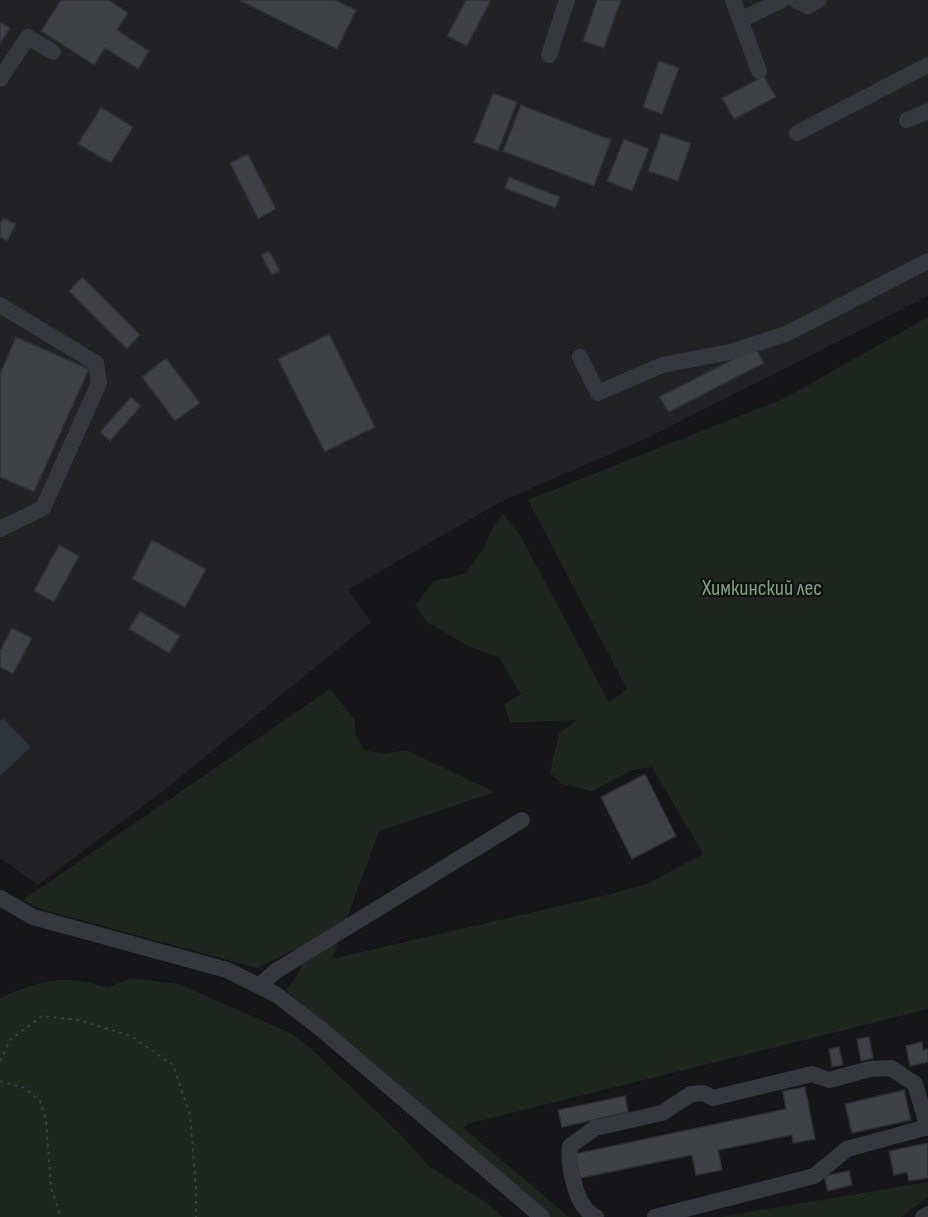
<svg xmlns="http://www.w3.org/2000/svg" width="928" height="1217" viewBox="0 0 928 1217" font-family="'Sofia Sans Condensed',sans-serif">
<rect width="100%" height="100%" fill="#161618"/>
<path fill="#222225" d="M0,0H928V296L645,439L500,502L348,590L371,622L158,795L38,885L0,858Z"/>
<path fill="#1e261f" d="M928,317V1009L467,1124L464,1127L466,1130L569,1217H551L286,990L299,973L303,958L295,949L257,968L44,910L23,900L330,689L355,720V734L364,750L385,754L406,750L495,792L379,831L332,959L611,894L649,883L703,854L652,767L633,770L592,791L562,784L550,773L559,733L577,720L510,723L504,704L521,694L499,657L468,646L427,622L415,605L434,581L466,573L484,548L494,525L503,514L520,535L609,702L627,689L528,500L785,398Z
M130,978L179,984L290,1033L309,1047L399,1133L429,1166L488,1204L503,1217H0V998C38,981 66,973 107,988Z
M928,1182V1197L901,1217H720Z"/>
<path fill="#2c353c" d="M3,718L31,747L0,776V721Z"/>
<path fill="#404145" stroke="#303034" stroke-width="1.5" d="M61,0H109L128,13L117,30L149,51L138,69L105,48L94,65L41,31Z
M239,0H335L356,10L337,49Z
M466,0H491L467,46L447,36Z
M597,0H621L604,48L583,41Z
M0,22L10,28L0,44Z
M659,61L679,68L662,114L643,107Z
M764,76L776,97L734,119L722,98Z
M493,93L517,102L498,151L474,142Z
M521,105L611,140L594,186L503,151Z
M101,107L133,127L111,163L78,144Z
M661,133L691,143L678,181L648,171Z
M624,139L649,149L632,191L607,181Z
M248,154L276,209L258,219L230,163Z
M509,177L560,197L555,208L505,188Z
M3,218L16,224L7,241L0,237V224Z
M269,251L280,271L272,275L261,255Z
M82,277L140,335L127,349L69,291Z
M329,334L375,427L325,452L278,359Z
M16,337L89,369L34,492L0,477V374Z
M755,348L764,363L669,412L659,397Z
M166,358L200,403L175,421L142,377Z
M131,397L141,406L110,441L100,432Z
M152,540L206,569L185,607L132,579Z
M59,545L79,556L54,602L34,591Z
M140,611L180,636L169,653L129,629Z
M12,628L32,638L13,674L0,667V651Z
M645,774L676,836L632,859L601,797Z
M869,1037L873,1058L861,1061L857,1039Z
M922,1042L923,1050L928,1049V1062L910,1066L906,1046Z
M839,1047L843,1065L832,1067L829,1049Z
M805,1087L815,1139L793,1143L792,1135L718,1150L722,1170L696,1175L692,1155L580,1178L575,1154L786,1109L783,1091Z
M904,1090L911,1120L852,1133L845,1104Z
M625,1096L628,1112L562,1127L558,1110Z
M928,1143V1178L909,1181L907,1172L894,1175L889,1151Z
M849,1171L852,1185L828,1191L824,1176Z"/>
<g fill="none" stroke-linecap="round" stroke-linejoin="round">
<path stroke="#3d3f44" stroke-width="2" stroke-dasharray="3 4.5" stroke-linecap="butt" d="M0,1061L10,1040L42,1016L78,1020L131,1036L173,1065L190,1115L196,1187V1217
M0,1081L25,1088L40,1101L46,1120L51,1188L61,1217"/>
<path stroke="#37383d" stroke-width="16" d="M733,0L759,71
M796,0L808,6L819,0
M740,20L782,0
M549,55L567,0
M0,79L28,37L53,52
M907,120L928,111
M797,133L928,65
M0,305L96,363L99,383L43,508L0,529
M580,357L598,393L662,365L730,352L786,334L928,261
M0,898L33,917L227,970L277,995L321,1029L542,1217
M259,986L276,971L522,820
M596,1217C575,1208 568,1165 570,1146L595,1128L662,1113L691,1094L703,1093L713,1098L812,1074L829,1080L870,1069L891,1068L915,1084L928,1128
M655,1217L814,1176L847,1149L928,1127
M923,1217L928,1214"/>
</g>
<g text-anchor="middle" stroke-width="4.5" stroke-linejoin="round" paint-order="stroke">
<g font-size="22" fill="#7fa381" stroke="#111113">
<text x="762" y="595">Химкинский лес</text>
</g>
</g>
</svg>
